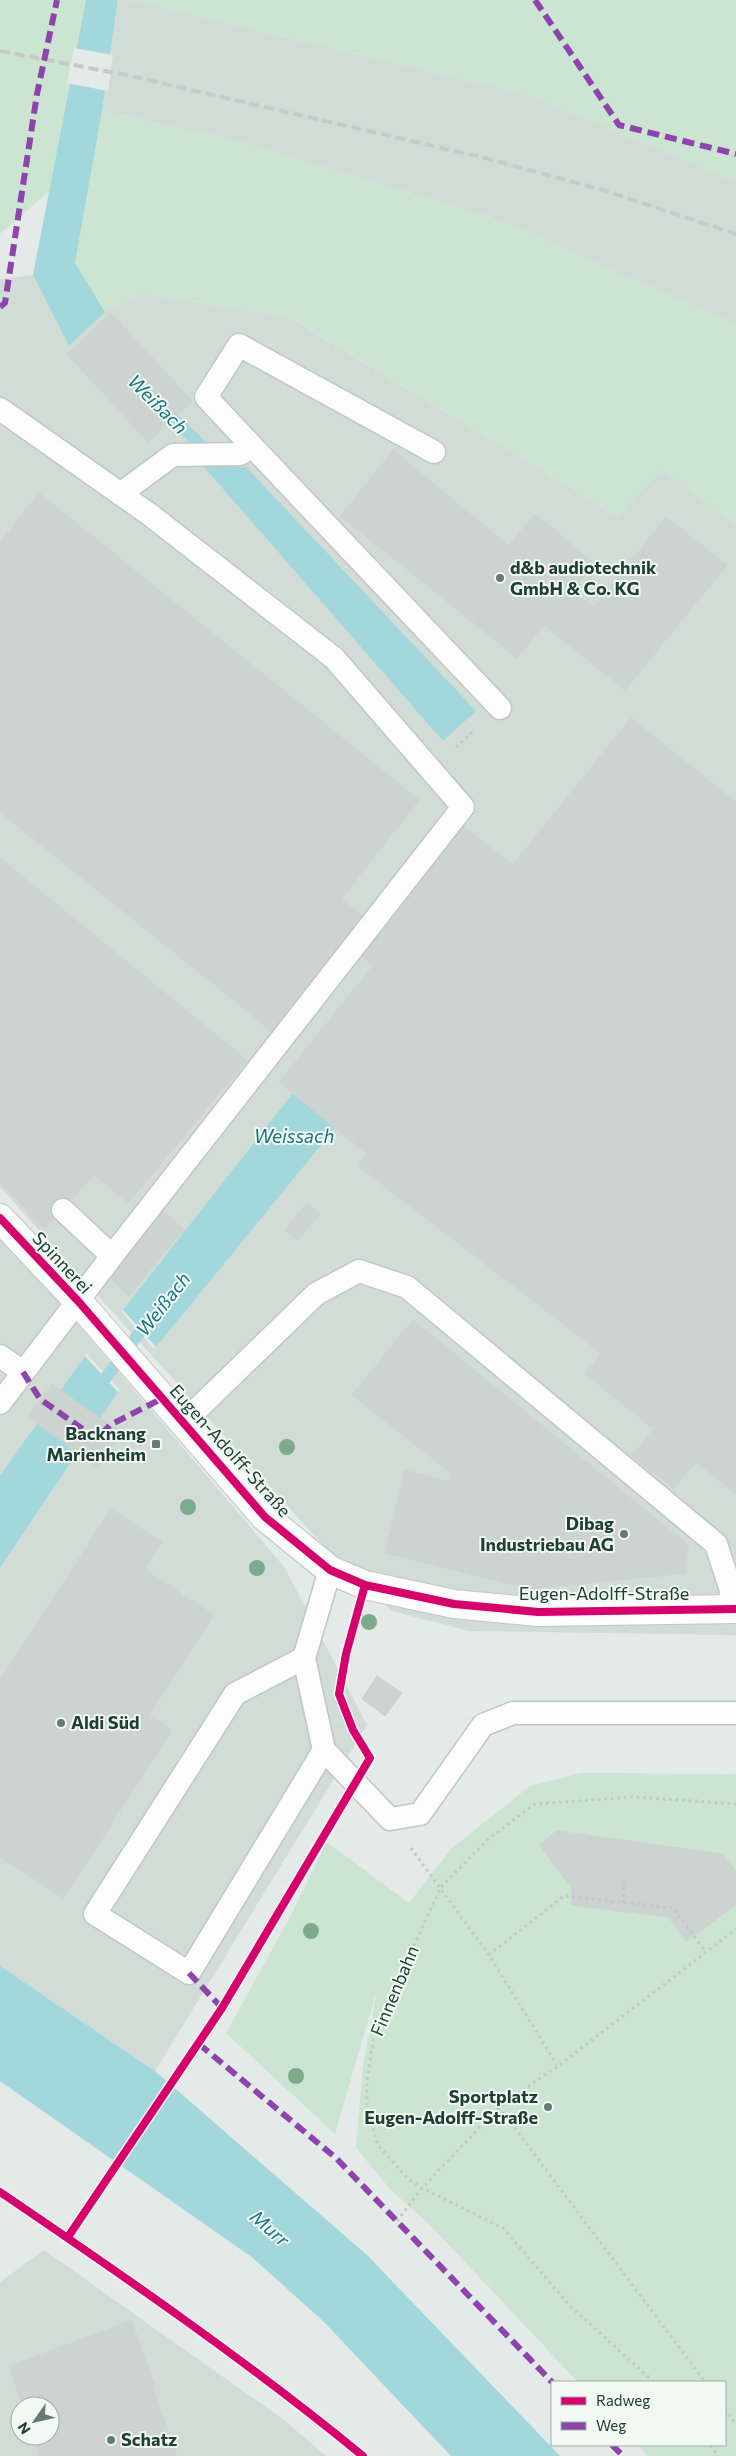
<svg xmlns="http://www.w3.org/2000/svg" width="736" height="2456" viewBox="0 0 736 2456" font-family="Commissioner,sans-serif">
<rect width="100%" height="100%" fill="#e4eae7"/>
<path fill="#d1dcd7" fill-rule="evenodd" d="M118,0H128L528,95L736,182V324L497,219L228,138L102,111Z
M33,275L69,346L105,312L142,294L289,317L617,516L662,469L736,525V1635L469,1631L392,1611L321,1543L0,1187V279Z
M0,1240L50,1291L285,1568L367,1725L155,2071L0,1966Z
M44,2250L284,2420L326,2456H0V2282ZM20,2406H50V2436H20Z"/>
<path fill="#cce4d2" d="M0,0H86L49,191L0,234Z
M128,0H736V182L528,95Z
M102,111L228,138L497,219L736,324V525L662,470L617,516L290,317L142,294L105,312L75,263Z
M581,1773L736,1774V2456H648L638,2445H725V2382H578L430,2225L391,2190L356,2148L363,2066L378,1986L335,2134L226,2033L289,1919L327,1842L409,1903L452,1848L530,1786Z"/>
<path fill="#a2d7db" d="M86,0H118L102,111L75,263L105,312L69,346L33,275Z
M204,467H246L476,711L443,741Z
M293,1093L335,1128L156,1347L123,1310Z
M85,1356L118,1392L0,1568V1476Z
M0,1966L155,2071L367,2255L560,2456H451L324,2322L253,2258L0,2081Z"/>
<path fill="#e4eae7" d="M74,48L113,55L108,91L67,83Z
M123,1310L156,1347L154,1349L122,1312Z
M87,1354L120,1390L118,1392L85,1356Z"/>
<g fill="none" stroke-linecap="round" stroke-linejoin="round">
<path stroke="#a2d7db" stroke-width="12" d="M161,407L235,478
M96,1391L151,1317"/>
</g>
<path fill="#ccd3d0" stroke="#cdd3d0" d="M111,313L192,401L148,442L67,354Z
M393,450L509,546L535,514L594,563L573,591L594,608L666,517L727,565L625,690L544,625L517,658L341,516Z
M39,493L419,800L251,1014L0,812V543Z
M631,718L736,802V1494L696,1462L673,1488L632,1456L654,1429L585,1374L601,1353L358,1166L367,1154L279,1082L373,966L362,956L461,824L513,865Z
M0,858L247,1060L128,1203L95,1175L80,1190L0,1120Z
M341,899L365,918L273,1034L251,1014Z
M0,1120L80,1190L45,1229L0,1182Z
M307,1203L320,1214L298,1240L285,1230Z
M161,1210L184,1229L129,1296L108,1276Z
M413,1320L688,1545L685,1573L531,1589L385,1553L405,1470L449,1482L451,1473L352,1395Z
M52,1384L121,1433L97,1467L28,1417Z
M111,1509L162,1542L144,1569L214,1615L149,1715L172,1730L83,1868L64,1855L44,1885L0,1857V1681Z
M377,1676L402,1693L385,1716L362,1699Z
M557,1831L722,1854L736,1872V1904L702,1930L679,1900L641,1895L643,1883L607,1879L604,1890L572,1888L539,1845Z
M64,1855L83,1868L63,1898L44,1885Z
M607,1879L643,1883L641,1895L679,1900L702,1930L686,1941L669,1917L571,1905L572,1888L604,1890Z
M131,2321L155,2386L152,2387L177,2456H40L33,2436H50V2406H23L9,2366Z"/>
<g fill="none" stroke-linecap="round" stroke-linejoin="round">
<g stroke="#c1c7c4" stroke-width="25">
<path id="service" d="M0,409L149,514L334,658L463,807L112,1256L0,1403
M252,446L206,397L239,345L434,452
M120,494L173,455L240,454L252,446L500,708
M63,1210L112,1256
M0,1356L23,1372
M184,1422L316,1294L359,1271L407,1287L716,1544L731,1590L730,1609
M304,1658L330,1570
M324,1750L189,1973L95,1914L235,1694L304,1658L324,1750L390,1819L420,1814L483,1725L513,1713H736"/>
</g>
<g stroke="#c1c7c4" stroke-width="30">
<path id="minor" d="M0,1218L78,1301L265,1517L330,1570L365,1585L454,1604L538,1612L736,1609"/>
</g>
<path stroke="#c1cac5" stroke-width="3" stroke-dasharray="2.5 4" stroke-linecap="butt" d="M456,747L475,730
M411,1848L489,1955L557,2065
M623,1903L624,1881
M489,1955L564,1896L673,1908L705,1951
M499,2107L705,2382
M397,2221L422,2188L499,2107L566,2060L736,1929
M654,2382L571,2307L503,2228L422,2188L407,2178L378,2145L367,2108V2080L375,2029L441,1887L487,1840L535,1804L634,1797L736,1804
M725,2409L736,2424
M711,2445L718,2456"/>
<use href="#service" stroke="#fbfcfb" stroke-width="22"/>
<use href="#minor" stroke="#fbfcfb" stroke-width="28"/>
<path stroke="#c6cbc9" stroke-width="4" stroke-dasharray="10 5" stroke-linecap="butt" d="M0,51L131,76L485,158L603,190L736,234"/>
<path stroke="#8e44ad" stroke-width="6" stroke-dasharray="12 6" stroke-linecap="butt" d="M535,0L619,125L736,154
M0,307L5,303L37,94L57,0
M23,1372L40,1399L97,1439L110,1425L163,1398
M189,1973L222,2008
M199,2044L336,2158L552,2382
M612,2445L623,2456"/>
<g stroke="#f2f9f5" stroke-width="11">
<path id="cycleway" d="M0,1218L78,1301L265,1517L330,1570L365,1585L454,1604L538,1612L736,1609
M0,2192C124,2276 247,2361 363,2456
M68,2237L222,2008L370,1758L353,1730L339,1694L346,1654L365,1585"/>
</g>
<use href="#cycleway" stroke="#d6006c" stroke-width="8"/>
</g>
<g fill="#7cab8c">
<circle cx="287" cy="1447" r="8"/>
<circle cx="188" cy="1507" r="8"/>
<circle cx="257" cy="1568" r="8"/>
<circle cx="369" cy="1622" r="8"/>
<circle cx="311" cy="1931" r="8"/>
<circle cx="296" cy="2076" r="8"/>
</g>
<g fill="#657b73" stroke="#f2f9f5" stroke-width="2">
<circle cx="500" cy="578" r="5"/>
<rect x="151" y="1439" width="10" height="10" rx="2.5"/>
<circle cx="624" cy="1534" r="5"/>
<circle cx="61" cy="1723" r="5"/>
<circle cx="548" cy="2107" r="5"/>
<circle cx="111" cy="2440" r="5"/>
</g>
<g text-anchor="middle" stroke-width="4" stroke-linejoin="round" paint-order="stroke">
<g font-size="18" font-weight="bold" fill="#203f34" stroke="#f2f9f5" text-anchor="start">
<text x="510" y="574">d&amp;b audiotechnik<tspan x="510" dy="21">GmbH &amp; Co. KG</tspan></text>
<text x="146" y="1440" text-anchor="end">Backnang<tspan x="146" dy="21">Marienheim</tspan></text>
<text x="614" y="1530" text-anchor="end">Dibag<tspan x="614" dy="21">Industriebau AG</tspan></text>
<text x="71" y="1729">Aldi Süd</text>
<text x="538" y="2103" text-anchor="end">Sportplatz<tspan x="538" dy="21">Eugen-Adolff-Straße</tspan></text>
<text x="121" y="2446">Schatz</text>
</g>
<g font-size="18" fill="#203f34" stroke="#f2f9f5">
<text transform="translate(62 1263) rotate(47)" y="6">Spinnerei</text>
<text transform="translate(230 1451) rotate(48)" y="6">Eugen-Adolff-Straße</text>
<text x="604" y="1600">Eugen-Adolff-Straße</text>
<text transform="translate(395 1991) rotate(-67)" y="6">Finnenbahn</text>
</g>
<g font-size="19" font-style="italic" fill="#16757f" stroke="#f2f9f5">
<text transform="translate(158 404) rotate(45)" y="7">Weißach</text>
<text x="294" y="1143">Weissach</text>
<text transform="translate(163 1304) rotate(-52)" y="7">Weißach</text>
<text transform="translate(270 2228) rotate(41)" y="7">Murr</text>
</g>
</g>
<rect x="551" y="2381" width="175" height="65" fill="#f2f9f5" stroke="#9eafa8"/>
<rect x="561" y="2397" width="25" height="8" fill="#d6006c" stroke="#9eafa8"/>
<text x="596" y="2406" font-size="15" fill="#203f34">Radweg</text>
<rect x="561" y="2422" width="25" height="8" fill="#8e44ad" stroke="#9eafa8"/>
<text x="596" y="2431" font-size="15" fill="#203f34">Weg</text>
<g transform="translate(35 2421) rotate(236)"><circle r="24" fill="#f2f9f5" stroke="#9eafa8"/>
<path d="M0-4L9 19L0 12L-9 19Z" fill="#657b73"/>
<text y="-8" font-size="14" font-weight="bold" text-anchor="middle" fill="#203f34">N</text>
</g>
</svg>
